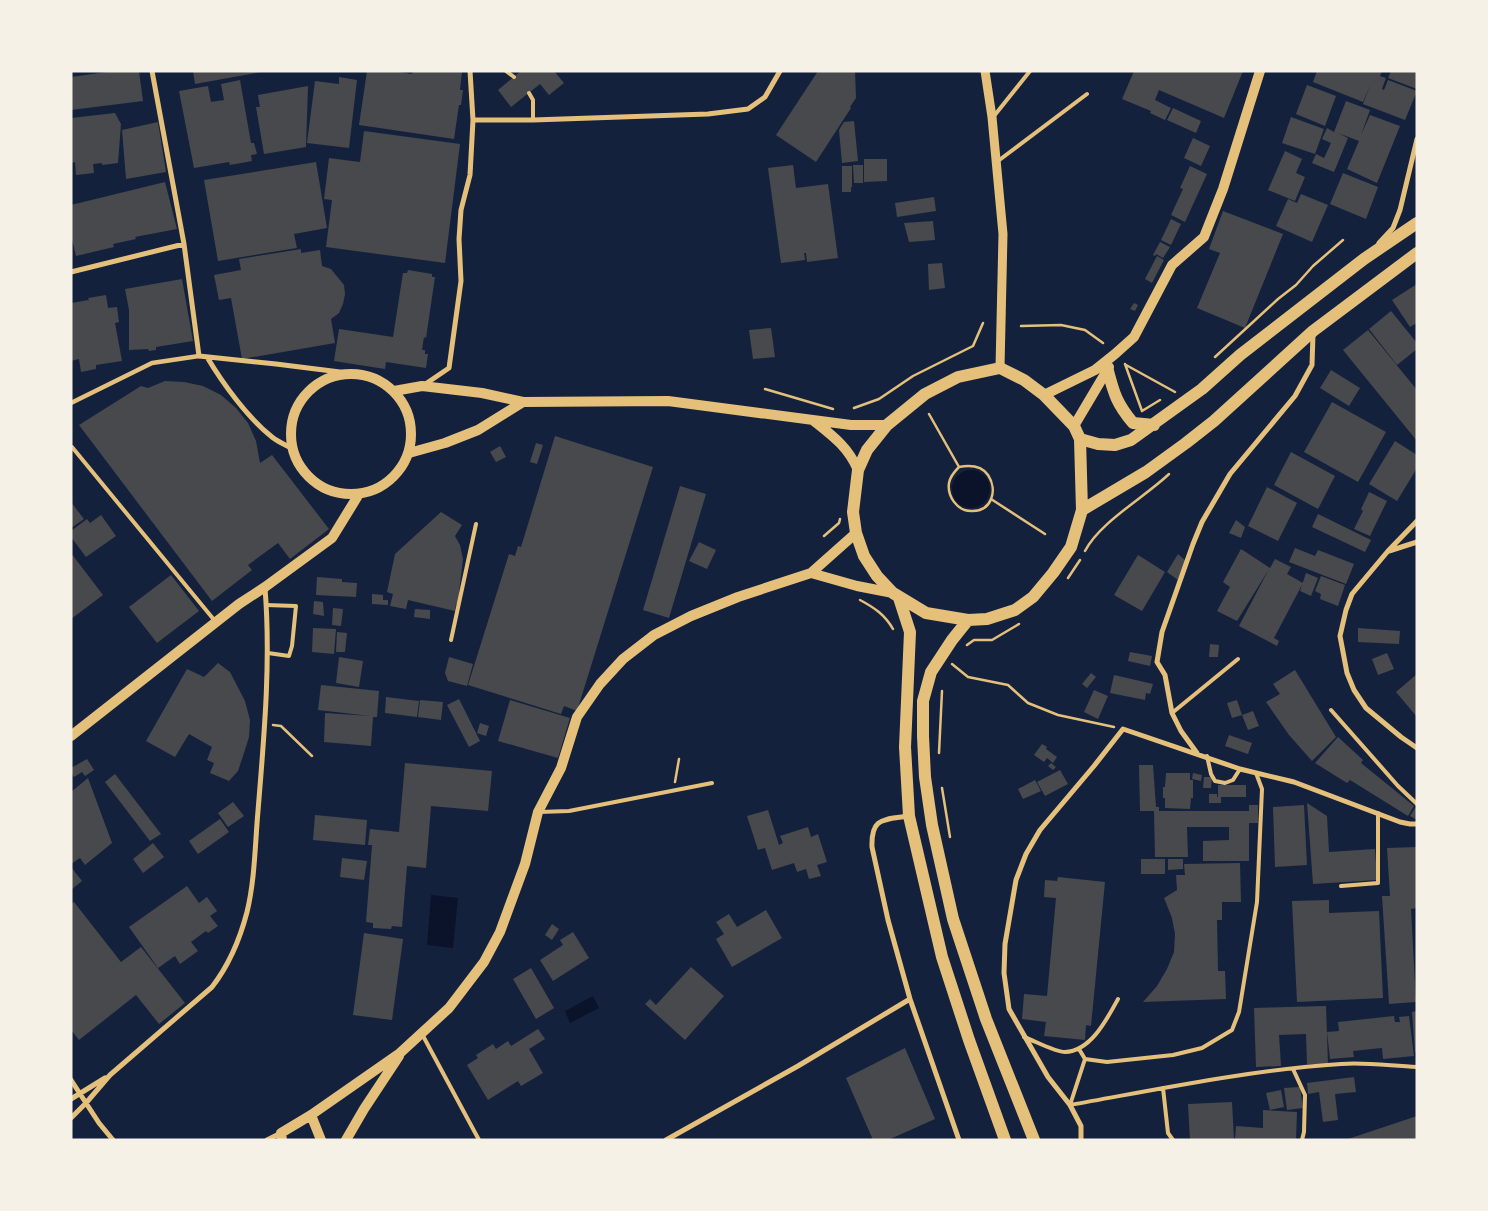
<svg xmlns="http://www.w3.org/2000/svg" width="1488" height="1211" viewBox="0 0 1488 1211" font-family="'Noto Sans',sans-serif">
<rect width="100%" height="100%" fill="#14213d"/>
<path fill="#0b132b" d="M952 489a19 19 0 1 1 38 0a19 19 0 1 1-38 0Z
M431,895L458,898L453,948L427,945Z
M593,996L599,1008L570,1023L565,1011Z"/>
<path fill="#48494c" d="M114,71H139L143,101L71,110V77Z
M193,71H261V72L195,84Z
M367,71H395L411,74L415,71H462L460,90H463L461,105H459L454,139L359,125Z
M521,71H554L564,83L549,95L540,84L511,107L498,90Z
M818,71H855L856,98L850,107L851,108L816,162L776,135Z
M1134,71H1243L1224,118L1159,90L1155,100L1171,108L1165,120L1150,113L1151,111L1122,99Z
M1317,71H1382L1380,76L1386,78L1382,89L1384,90L1388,80L1417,91L1405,120L1363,104L1370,85L1363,102L1313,82Z
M1391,71H1417V89L1388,78Z
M339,77L357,80L349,148L307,143L315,81L339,84Z
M240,80L251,143H254L257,154L251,155L252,161L230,165L229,162L194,168L179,91L208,86L211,102L224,100L221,84Z
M1307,85L1336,96L1325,126L1296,114Z
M308,86L306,147L264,154L256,107H260L258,95Z
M1346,101L1370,110L1361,135L1370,115L1400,126L1377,183L1347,169L1359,141L1338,133L1348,138L1334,172L1312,163L1316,154L1324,158L1331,143L1322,139L1327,128L1334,132Z
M1173,108L1201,121L1196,133L1167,120Z
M115,113L121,124L118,163L102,165V163L93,164L94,173L76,175L75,162L71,163V118Z
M1291,117L1324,129L1315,154L1282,143Z
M854,121L858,161L842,163L839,130L844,122Z
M158,122L166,172L126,179L122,130Z
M364,131L460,144L445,263L326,247L332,200L324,199L329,158L360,162Z
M1193,138L1210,146L1201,166L1184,158Z
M1285,151L1302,159L1296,173L1305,177L1295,201L1268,190Z
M864,159H887V181L864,182Z
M316,162L327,228L294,234L297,248L218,261L204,180Z
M793,165L796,188L828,184L838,258L807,262L806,253H804L805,260L781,263L768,168Z
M853,165H863V183H854Z
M842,166H852V187H851V192H842Z
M1190,166L1207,174L1185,222L1171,215L1183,189L1180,188Z
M1343,173L1378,187L1366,219L1330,204Z
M165,182L177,229L135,237L136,239L113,244L114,247L76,256L71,235V205Z
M1301,194L1328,205L1312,242L1276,226L1288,199L1297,203Z
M934,197L936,211L897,217L895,203Z
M1223,211L1283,234L1245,328L1197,308L1220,253L1209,249Z
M1171,219L1181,224L1171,245L1161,240Z
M933,221L935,240L909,242L904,223Z
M1160,242L1170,247L1163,258L1156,254L1155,256L1153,255Z
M301,249V253L320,250L322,266L331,269L344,285L345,294L343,304L339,313L331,319L335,343L242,359L231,298L219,300L214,275L241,270L239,259Z
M1157,256L1164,260L1152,283L1145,279Z
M942,263L945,288L929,290L928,264Z
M408,270L432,274V277H435L426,338L424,337L422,350H425V354H428L426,368L386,362L385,369L334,361L339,329L393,337L403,273H407Z
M182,279L193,341L156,347V350L149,351L148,349L129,350V310L125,289Z
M1417,284V323L1410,327L1392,300Z
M106,295L108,308L117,307L119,322L115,323L122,361L96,365V369L81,372L79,359L71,361V303L89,300L88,298Z
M1134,303L1138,305L1135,311L1130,309Z
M1391,311L1417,343V349L1397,365L1369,329Z
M771,328L775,357L753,359L749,330Z
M1368,330L1417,390V441L1343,350Z
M1331,370L1360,388L1349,406L1320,388Z
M165,381L184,382L203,386L221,395L236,408L248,423L256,441L260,463L272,455L329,529L290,559L278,543L248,565L252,570L212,601L79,425L141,386L148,388Z
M1332,402L1386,432L1358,482L1304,452Z
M555,436L653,467L577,711L564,706L561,714L468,685L509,554L515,556L518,546L521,547Z
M1395,441L1417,455V468L1397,501L1369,484Z
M536,443L543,445L537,464L530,462Z
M500,446L506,457L496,462L490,452Z
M1291,452L1335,476L1318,509L1274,485Z
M680,486L706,494L669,618L643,610Z
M1267,487L1297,503L1278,541L1248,526Z
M1369,492L1387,501L1370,536L1354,529L1363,511L1361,509Z
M71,502L84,519L71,528Z
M441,512L462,525L455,536L460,545L463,559L459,592H462L459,605L456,604L455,611L408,600L406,609L390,606L393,594L387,592L395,554Z
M1318,514L1371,540L1365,552L1312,527Z
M101,515L116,536L86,557L71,537V531L87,519L90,523Z
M1236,520L1245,527L1241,538L1229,533Z
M699,542L716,550L707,569L689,561Z
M1295,548L1315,556L1318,550L1354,564L1346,584L1289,562Z
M1241,549L1270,568L1275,559L1291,567L1287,574L1303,583L1274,638L1279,641L1277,646L1239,626L1269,569L1237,621L1217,611L1230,587L1223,582Z
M71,553L103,595L71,619Z
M1178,554L1186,561L1178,580L1167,572Z
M1138,555L1165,572L1142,611L1114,595Z
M1306,573L1318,578L1311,596L1300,591Z
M171,575L199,611L157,643L129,607Z
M1321,576L1345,585L1338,606L1320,599L1321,594L1315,591Z
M317,577L342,579V582L357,583L356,597L316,595Z
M372,594L383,595V600H388V605L372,604Z
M314,601L323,602L324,616L313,614Z
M333,608L343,609L341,626L332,625Z
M415,609L430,610V619L414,617Z
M313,628L336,629L334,654L312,652Z
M1358,628L1400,631L1399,644L1358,642Z
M337,632L347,633L345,652H336Z
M1210,644L1219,645L1218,657H1209Z
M1130,652L1152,656L1150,666L1128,661Z
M1387,653L1394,669L1378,675L1372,659Z
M339,657L363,661L359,687L336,683Z
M449,657L473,664L467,686L448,681L445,673Z
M218,663L230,672L245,701L250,720L249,737L244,753L238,771L229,781L210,773L214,763L207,760L212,747L189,734L175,757L146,741L187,669L204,677Z
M1295,670L1336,737L1312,761L1289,735L1266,702L1280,694L1273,684Z
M1091,673L1096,677L1087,688L1082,684Z
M1417,674V717L1396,692Z
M1114,675L1153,684L1150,694L1146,693L1145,700L1110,693Z
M321,685L379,691L377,717H373L371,746L324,742L325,713L370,716L318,710Z
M1094,690L1108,696L1098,719L1084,712Z
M386,697L419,701L417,717L385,713Z
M459,699L480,741L469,747L447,705Z
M420,700L443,702L441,720L418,717Z
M510,700L570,718L558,758L498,741Z
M1237,700L1242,715L1232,718L1227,703Z
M1253,711L1259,726L1248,730L1242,715Z
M480,723L489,726L486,736L477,733Z
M1229,735L1252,743L1248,754L1225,746Z
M1338,737L1363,760L1361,763L1414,806L1408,816L1350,780L1347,783L1315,763Z
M1042,744L1047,747L1046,749L1057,757L1053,763L1047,758L1044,762L1034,755Z
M87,759L94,770L85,776L82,772L74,777L71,773V768Z
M405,763L492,771L488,811L431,806L426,868L407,866L402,927L392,926L391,929L373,928V923L366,922L372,845H368L370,829L399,832Z
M1051,763L1056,767L1053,770L1048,766Z
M1139,765H1153L1156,807H1159V811H1249V805H1258V823H1249V861H1203V841L1229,840V827H1187L1188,857H1155L1154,811H1140Z
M1060,770L1068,784L1045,796L1037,782Z
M1166,773H1190V780H1193V798H1191L1190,809L1165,808V798H1163V787H1165Z
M1193,773L1202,775L1201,781L1192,779Z
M115,774L161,834L150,841L105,782Z
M1204,777H1212L1211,788H1203Z
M88,778L112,843L85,865L80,858L71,864V792Z
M1035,780L1041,791L1023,799L1018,789Z
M1218,785H1246V797H1221V803H1209V794H1217V797H1218Z
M233,802L244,816L228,827L218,813Z
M1307,803L1327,816L1329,852L1375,849L1377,880L1313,884Z
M1304,805L1307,865L1275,867L1273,807Z
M1415,808L1417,809V820L1410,816Z
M768,810L779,845L783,843L780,836L808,827L811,837L818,834L827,862L817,865L821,876L809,879L806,869L797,872L794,863L772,870L765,848L758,850L747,816Z
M315,815L367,820L365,845L313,840Z
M220,819L229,832L198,854L189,841Z
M153,843L164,857L143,873L133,859Z
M1417,847V908L1411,909L1416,1002L1389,1004L1382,896H1390L1387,848Z
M342,858L367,861L364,880L340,877Z
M1141,859H1165V874H1141Z
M1168,859H1183V869L1168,870Z
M1240,863L1241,902H1222V920H1217L1218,971H1225L1226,999L1143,1002L1157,986L1167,969L1174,952L1175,934L1172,918L1164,898L1177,890L1176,875H1185L1184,864Z
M71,867L82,881L71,890Z
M1058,877L1105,882L1091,1026L1086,1025L1085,1040L1044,1036L1046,1022L1022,1019L1024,994L1047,996L1056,898L1044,897L1045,880L1057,881Z
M187,886L199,903L207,897L217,911L210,916L218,926L208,933L206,931L191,942L198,951L180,964L175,956L158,968L129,927Z
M1329,900V913L1379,911L1383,998L1297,1002L1292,901Z
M74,902L121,962L141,947L185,1003L159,1024L136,995L79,1040L71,1030V904Z
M766,910L782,938L732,967L716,939L724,934L716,922L729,914L737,927Z
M552,924L559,929L552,940L545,935Z
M573,932L589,958L553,981L540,960L563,945L560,940Z
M364,933L403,939L392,1020L353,1015Z
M691,967L724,996L685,1040L645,1004L650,999L656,1005Z
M531,968L554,1008L536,1019L513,979Z
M1326,1006L1328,1064H1307L1306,1034L1279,1035L1281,1066L1256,1067L1254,1008Z
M1417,1011V1052H1415L1412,1012Z
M1394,1016L1395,1022H1400L1399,1017L1409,1016L1414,1056L1383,1059L1382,1048L1353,1051L1354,1057L1330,1059L1327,1032L1339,1031L1338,1022Z
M538,1029L545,1039L529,1049L543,1073L521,1086L518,1081L488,1100L467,1065L478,1058L476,1055L493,1044L496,1049L508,1041L511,1046Z
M905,1048L935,1119L888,1140H873L846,1078Z
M1354,1077L1356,1092L1335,1094L1338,1120L1323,1122L1319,1092L1308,1094L1307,1083Z
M1300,1087L1303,1108L1287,1110L1284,1088Z
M1281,1090L1284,1107L1270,1110L1266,1093Z
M1232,1102L1234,1140H1190L1188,1104Z
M1263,1110L1297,1112L1296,1140H1235L1236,1126L1263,1128Z
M1417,1116V1140H1348V1139Z"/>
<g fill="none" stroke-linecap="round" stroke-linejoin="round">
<path stroke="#e5c07b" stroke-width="2.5" d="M1021,326L1061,325L1085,330L1103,343
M1215,357L1278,299L1296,285L1313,266L1343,240
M1125,364L1142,411L1160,400
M1126,365L1175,392
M765,389L833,409
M854,408L879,399L913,376L973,346L983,323
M929,414L959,467C970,465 981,465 988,475C998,490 992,512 971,511C957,511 947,496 949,483C950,477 955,471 959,467
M991,499L1045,534
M824,536L839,523L840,519
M1085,551C1100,522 1145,497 1169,474
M1068,578L1080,560
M860,600C875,608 885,615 893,629
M967,645L974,640H992L1019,624
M952,664L968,677L1008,685L1028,703L1058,715L1114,727
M273,725L281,726L312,756
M939,753L942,691
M675,782L679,759
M942,788L950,837"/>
<path stroke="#e5c07b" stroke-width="4" d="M506,71L514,77
M529,93L533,100V120
M994,116L1030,71
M998,161L1087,94
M72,447L215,621
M266,605L296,606L292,646L289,656L268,653
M451,640L476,524
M1331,710L1398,786L1417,804
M1172,713L1238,659
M1207,756L1211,774L1215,781L1225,783L1233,780L1240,769
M539,812L569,811L712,783
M1341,886L1378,883V813
M422,1034L479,1140
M1024,1037C1035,1041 1055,1052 1065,1052C1091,1051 1107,1019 1118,999
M1079,1049L1085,1059L1107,1062L1173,1055L1202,1048L1232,1030L1239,1012L1257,902L1262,789L1256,773
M1085,1059L1070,1105C1160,1089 1250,1070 1341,1064C1366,1062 1391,1066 1417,1067
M1293,1069L1305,1095L1304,1132L1302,1140
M1163,1088L1168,1133L1173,1140"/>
<path stroke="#e5c07b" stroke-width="4.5" d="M71,403L152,363L199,356"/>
<path stroke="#e5c07b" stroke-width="5" d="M152,71L184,244L199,356L276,364L348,373
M473,120H533L708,114L748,109L765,97L780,71
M1379,243L1393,228L1400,210L1417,139
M71,272L184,244
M207,357C223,384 248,418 272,437C278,442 286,445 293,449
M424,385L449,368L461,281L459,239L461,210L470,175L473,120L470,71
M1417,521L1388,551L1352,594L1346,610L1340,636L1347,673L1354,690L1366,708L1401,737L1417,748
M1389,551L1417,542
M1197,753L1181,731L1172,713L1165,675L1157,662L1162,632L1193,544L1202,522L1230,474L1295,396L1312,365L1313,334
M909,816C883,820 871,817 872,847L888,920L910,999L959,1140
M71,1080L99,1123L113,1140
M71,1099L105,1078
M71,1118L86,1103L110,1075L212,987C229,965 240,939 247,912C255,879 255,844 258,811C264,737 271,662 265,588
M267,1140L281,1133
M666,1140L798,1066L910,999
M1081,1140V1126L1070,1105L1048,1077L1009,1009L1004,973L1005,944L1016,880L1026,854L1040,830L1094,766L1123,729L1240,769L1294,782L1400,822L1410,824H1417"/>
<path stroke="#e5c07b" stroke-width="9" d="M985,71L992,117L1003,234L1000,368"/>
<path stroke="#e5c07b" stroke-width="10" d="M291 434a60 60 0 1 1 120 0a60 60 0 1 1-120 0Z
M394,391L422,386L482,393L523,402L668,401L851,425H887
M1044,395L1095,370L1115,354L1134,337L1172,265L1204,237L1223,189L1260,71
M814,421C833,436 848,447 858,470
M1074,426L1109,367
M409,453L445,443L478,430L523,402
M811,573L857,586L893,593
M71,736L239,604L265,587L332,538L359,494
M311,1115L321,1140
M282,1140L281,1133L311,1115L400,1053L449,1008L484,962L500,932L525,864L538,812L561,768L577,717L600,684L623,659L654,635L691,616L738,597L811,573L856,533
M346,1140L364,1109L399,1056"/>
<path stroke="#e5c07b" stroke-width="12" d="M1000,368L1024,380L1044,395L1074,426L1080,439L1082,510L1071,547L1053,573L1033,597L1015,610L987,619L968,620L926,613L893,593L877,576L864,556L856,533L853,512L858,470L867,450L887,425L925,394L958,377Z
M1108,371C1114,394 1117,404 1133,423L1154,425
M1080,439L1098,444L1115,445L1131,440L1202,389L1240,355L1364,259L1417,223
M1082,510L1146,472L1186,443L1214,421L1313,331L1417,253
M899,598L910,632L905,747L909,816L942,957L969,1040L1005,1140
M968,620L952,640L931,672L923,701V736L925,777L932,825L953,919L986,1019L1034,1140"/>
</g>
<rect width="1488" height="1211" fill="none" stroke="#f6f1e7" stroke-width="145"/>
</svg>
